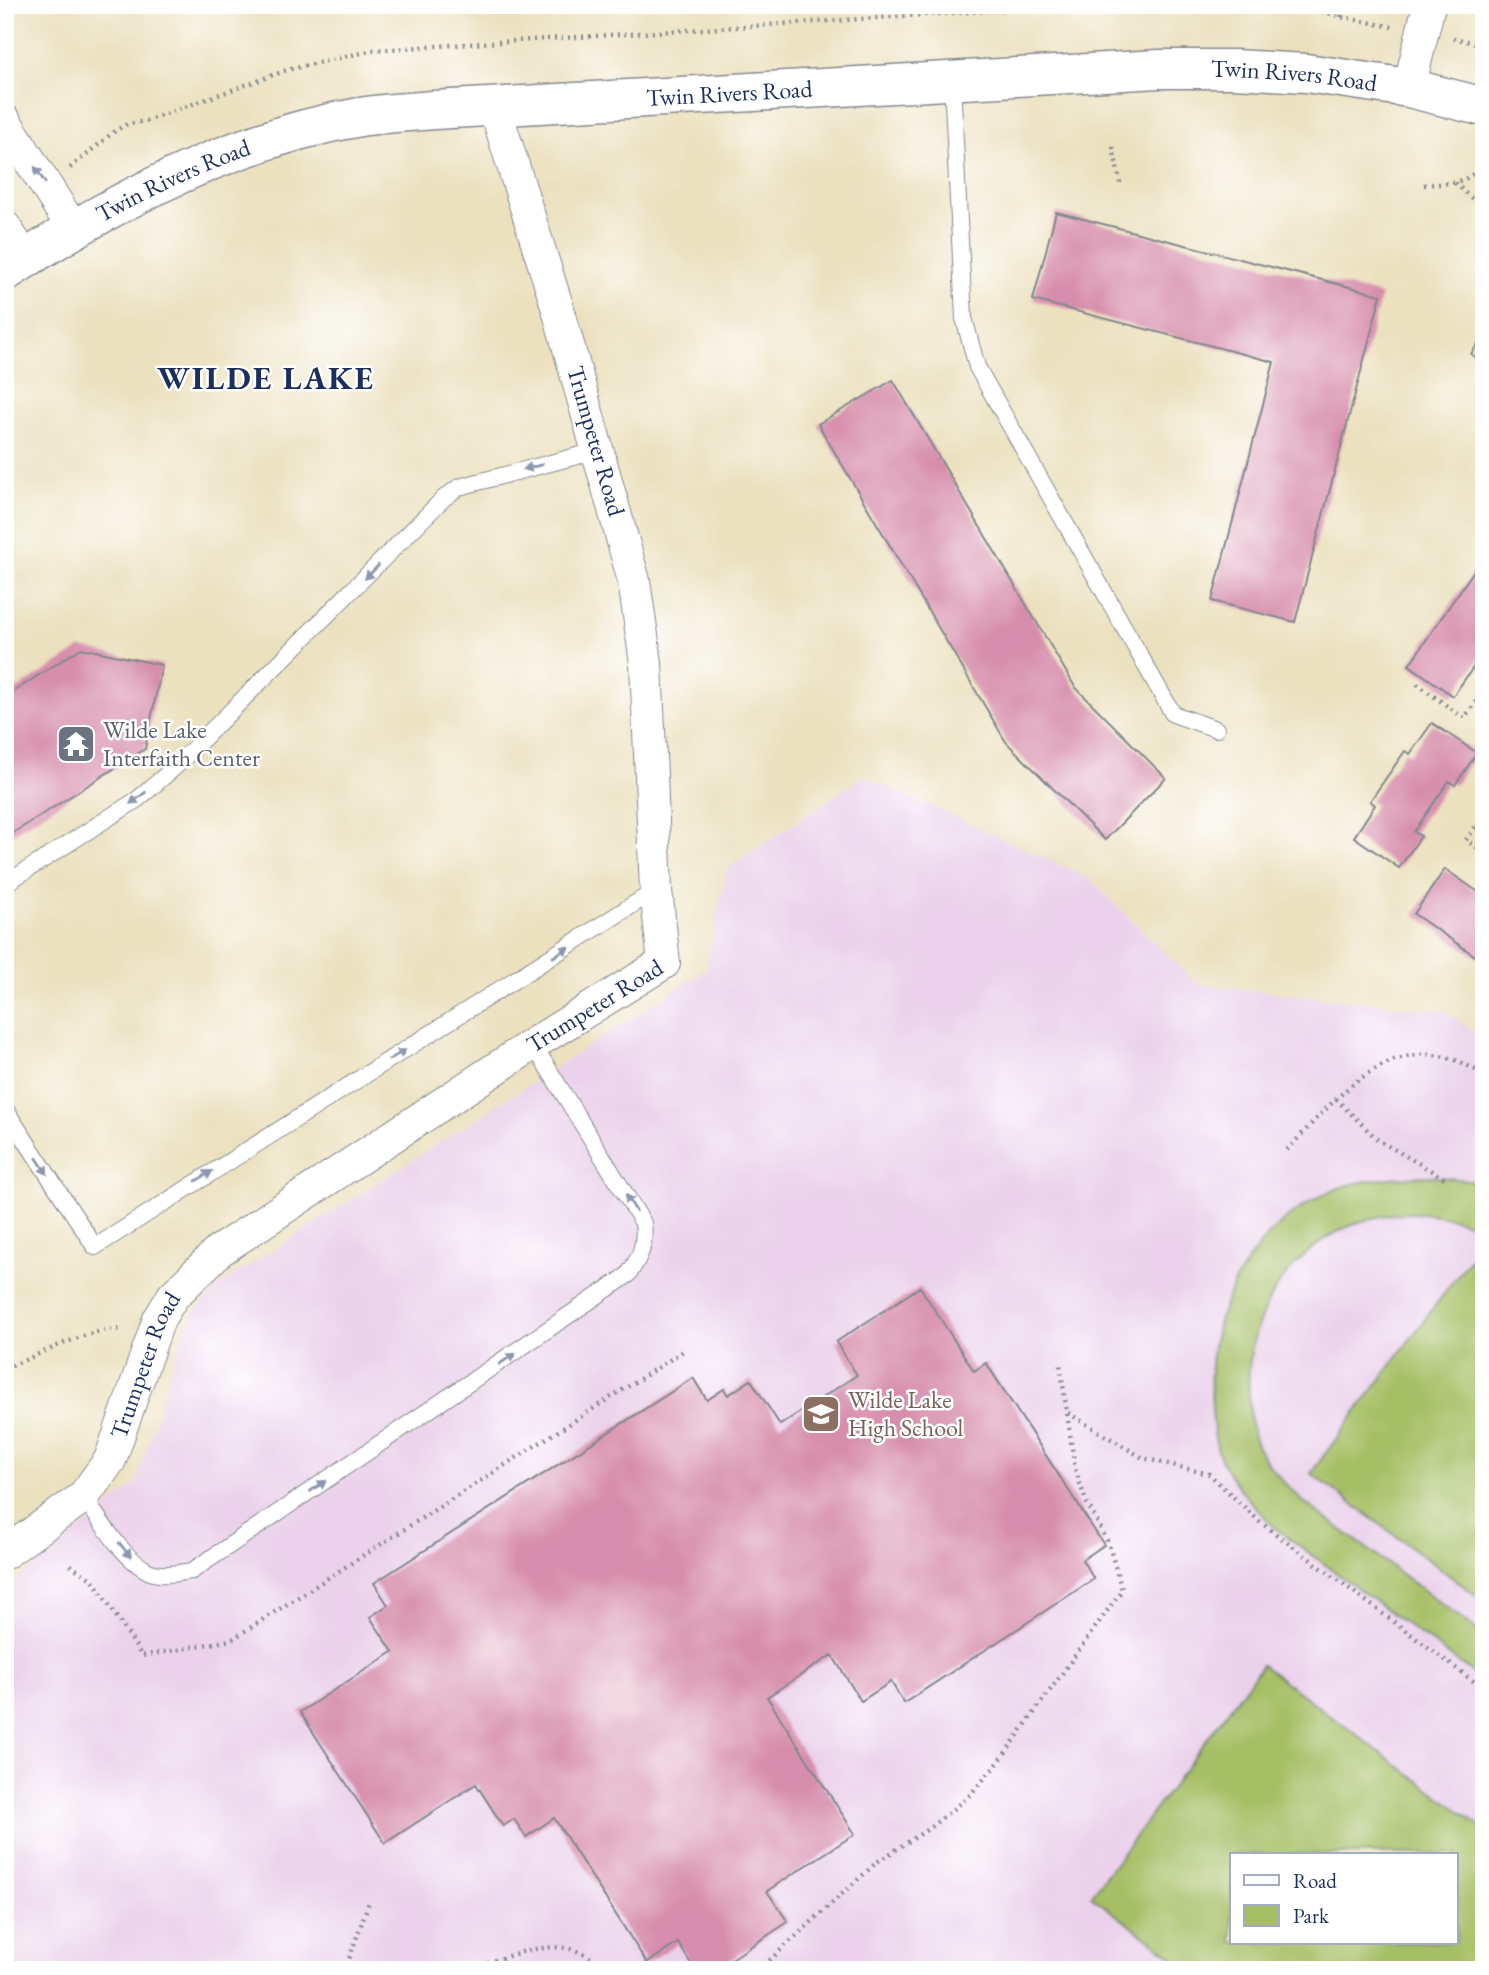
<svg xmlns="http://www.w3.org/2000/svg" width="1489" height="1975" viewBox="0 0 1489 1975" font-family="'EB Garamond',serif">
<rect width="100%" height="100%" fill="#fff"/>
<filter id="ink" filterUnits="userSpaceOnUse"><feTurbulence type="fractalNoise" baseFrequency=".0143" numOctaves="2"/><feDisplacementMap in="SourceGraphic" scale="14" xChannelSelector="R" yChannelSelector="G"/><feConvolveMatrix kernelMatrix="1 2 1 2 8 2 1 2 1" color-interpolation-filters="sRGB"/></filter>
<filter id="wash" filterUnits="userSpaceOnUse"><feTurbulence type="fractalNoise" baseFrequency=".00686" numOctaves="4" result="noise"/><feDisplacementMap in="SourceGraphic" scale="28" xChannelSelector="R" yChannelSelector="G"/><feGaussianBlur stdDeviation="1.57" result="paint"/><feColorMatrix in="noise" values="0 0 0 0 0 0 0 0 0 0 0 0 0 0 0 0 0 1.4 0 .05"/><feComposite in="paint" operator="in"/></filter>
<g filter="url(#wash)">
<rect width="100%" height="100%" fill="#ece1bf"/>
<path fill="#ebd1eb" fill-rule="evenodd" d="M864,776L1089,878L1197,984L1445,1011L1484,1039V1970H5V1586L31,1569L136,1484L179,1344L191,1316L218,1286L706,970L727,869ZM1232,1854H1456V1942H1232Z"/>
<path fill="#a6bf65" stroke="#607762" stroke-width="2" fill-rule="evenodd" d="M1428,1176L1468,1180L1484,1188V1230C1368,1173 1241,1267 1249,1393C1250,1409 1250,1430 1257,1445C1266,1466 1285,1483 1300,1499L1484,1635V1681L1275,1528C1256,1507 1234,1486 1222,1461C1212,1441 1213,1413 1211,1392C1205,1307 1257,1219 1339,1188C1367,1178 1398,1177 1428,1176Z
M1472,1256L1484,1265V1601L1311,1473Z
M1262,1665L1484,1829V1970H1191L1091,1896ZM1232,1854H1456V1942H1232Z"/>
<g id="blocks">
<path fill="#d78eac" d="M1056,212L1381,295L1295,622L1212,601L1274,362L1033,300Z
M1484,335V363L1471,354Z
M893,380L1075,687L1166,778L1105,840L1006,742L818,424Z
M1484,556V652L1453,696L1409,665Z
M81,648L162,665L145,749L5,838V697Z
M1432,723L1477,753L1455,785L1449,781L1414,832L1421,836L1399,868L1354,837L1375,805L1370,801L1405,751L1410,754Z
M1445,869L1484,896V962L1414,914Z
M920,1287L974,1371L986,1363L1104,1545L1082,1560L1094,1579L904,1703L891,1682L861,1701L832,1655L767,1697L855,1834L767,1891L788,1922L715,1970H695L678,1943L647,1963L554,1818L526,1837L514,1819L503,1826L476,1784L385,1843L300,1712L393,1652L370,1617L388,1605L374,1583L693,1378L707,1400L724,1389L728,1395L751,1380L780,1425L857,1375L836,1342Z"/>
</g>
</g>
<g filter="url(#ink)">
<use href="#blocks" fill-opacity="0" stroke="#84888e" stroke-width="2"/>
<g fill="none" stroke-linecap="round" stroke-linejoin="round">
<g stroke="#84888e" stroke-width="18">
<path id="service" d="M952,82L964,318L977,367L1173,714L1216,729
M5,884L138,799L174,768L444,498L459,487L600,450
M5,1109L95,1247L656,890
M83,1497C101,1520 121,1557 148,1571C161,1577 178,1573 192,1571L628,1275C640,1257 646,1245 643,1223L533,1044"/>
</g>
<g stroke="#84888e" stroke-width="34">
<g id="minor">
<path d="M1409,88L1429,5"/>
<path d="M5,121L74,230"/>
<path d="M5,227L25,259"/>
<path id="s1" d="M5,1553L83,1497L110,1460L159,1319L173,1296L219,1251L533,1044L664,963L656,890L646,663L634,581L558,309L495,108"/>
</g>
</g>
<g stroke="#84888e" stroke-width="41">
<g id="tertiary">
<path id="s2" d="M5,272C113,202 232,139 360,117C384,113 410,112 434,110L1159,69H1234L1306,73L1409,88L1484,107"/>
</g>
</g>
<path stroke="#84888e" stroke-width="4.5" stroke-dasharray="2 5" stroke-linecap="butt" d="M948,5V13
M1302,5L1341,17L1393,27
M1341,17L1344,5
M1453,38L1484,45
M1113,147L1121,187
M1484,155L1480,206L1484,235
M70,168L115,131L127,124L146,121L287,70L374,50L1081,5
M1455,183L1480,206
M1424,185C1446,183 1466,185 1480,167
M1417,684L1464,718L1484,692
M1484,816L1466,840L1484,852
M1336,1099L1378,1140L1444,1178
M1287,1150C1329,1107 1379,1039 1449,1058C1461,1061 1473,1069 1484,1074
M5,1368C33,1358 97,1324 123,1330
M1068,1413L1143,1458L1209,1474L1260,1522L1484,1689
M70,1565L93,1580L142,1656L231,1640L685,1350
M354,1970L348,1962L369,1902
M468,1970C501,1959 545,1938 580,1952C589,1956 599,1964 607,1970
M759,1970L877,1862L928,1829L968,1797L998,1763L1122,1590L1108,1542L1086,1501L1075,1469L1060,1364"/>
<use href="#service" stroke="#fff" stroke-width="16"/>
<use href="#minor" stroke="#fff" stroke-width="32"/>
<use href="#tertiary" stroke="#fff" stroke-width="38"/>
</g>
<defs><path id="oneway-solid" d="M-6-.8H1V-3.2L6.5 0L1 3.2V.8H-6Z" transform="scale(1.75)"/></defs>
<g fill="#8d97ae">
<use href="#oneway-solid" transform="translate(40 175) rotate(-123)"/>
<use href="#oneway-solid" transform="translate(533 467) rotate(166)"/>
<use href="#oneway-solid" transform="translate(372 572) rotate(135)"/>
<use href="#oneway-solid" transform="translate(138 798) rotate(143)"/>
<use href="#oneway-solid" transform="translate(561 952) rotate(-33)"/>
<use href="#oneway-solid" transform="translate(397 1055) rotate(-31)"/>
<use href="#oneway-solid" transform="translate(42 1166) rotate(57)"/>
<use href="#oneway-solid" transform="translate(204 1176) rotate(-32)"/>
<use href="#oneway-solid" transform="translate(631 1203) rotate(-122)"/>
<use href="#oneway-solid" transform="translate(507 1359) rotate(-34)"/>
<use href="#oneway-solid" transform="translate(318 1486) rotate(-34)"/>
<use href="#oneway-solid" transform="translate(125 1550) rotate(51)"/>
</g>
</g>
<defs>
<g id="temple-square" transform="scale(2.0125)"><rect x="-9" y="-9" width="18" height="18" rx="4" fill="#6b7280" stroke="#fff"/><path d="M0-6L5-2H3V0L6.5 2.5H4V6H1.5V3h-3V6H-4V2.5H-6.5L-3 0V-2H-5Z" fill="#fff"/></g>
<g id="school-square" transform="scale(2.0125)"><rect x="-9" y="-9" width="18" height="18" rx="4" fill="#8d6e63" stroke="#fff"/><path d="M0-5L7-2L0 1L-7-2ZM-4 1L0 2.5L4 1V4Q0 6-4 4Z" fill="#fff"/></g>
</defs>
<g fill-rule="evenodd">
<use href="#temple-square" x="76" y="744"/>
<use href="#school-square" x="821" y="1414"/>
</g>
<g text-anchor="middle" stroke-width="5" stroke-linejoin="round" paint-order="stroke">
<g font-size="24" fill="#1b2f5e" stroke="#fff">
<text dy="8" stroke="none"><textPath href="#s2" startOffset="1326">Twin Rivers Road</textPath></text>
<text dy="8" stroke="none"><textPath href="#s2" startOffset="760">Twin Rivers Road</textPath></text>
<text dy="8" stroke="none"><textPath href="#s2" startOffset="192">Twin Rivers Road</textPath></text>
<text transform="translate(596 441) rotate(74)" y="8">Trumpeter Road</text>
<text dy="8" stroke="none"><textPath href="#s1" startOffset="831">Trumpeter Road</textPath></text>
<text dy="8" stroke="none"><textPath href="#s1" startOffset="243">Trumpeter Road</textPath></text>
</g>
<g font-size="24" fill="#5b616d" stroke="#fff" text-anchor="start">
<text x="103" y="738">Wilde Lake<tspan x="103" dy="28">Interfaith Center</tspan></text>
</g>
<g font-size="24" fill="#785e54" stroke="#fff" text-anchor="start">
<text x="848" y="1408">Wilde Lake<tspan x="848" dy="28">High School</tspan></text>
</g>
<g font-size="32" font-weight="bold" letter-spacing="2" fill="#1b2f5e" stroke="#fff">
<text x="266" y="389">WILDE LAKE</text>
</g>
</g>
<rect width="1489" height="1975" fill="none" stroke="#fff" stroke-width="28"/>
<rect x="1230" y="1853" width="228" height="91" fill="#ffffff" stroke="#a4acbf" stroke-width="2"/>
<rect x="1244" y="1875" width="35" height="10" fill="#ffffff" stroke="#a4acbf" stroke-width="2"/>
<text x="1293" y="1888" font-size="21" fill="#1b2f5e">Road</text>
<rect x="1244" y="1905" width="35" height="21" fill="#a6bf65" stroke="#a4acbf" stroke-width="2"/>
<text x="1293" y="1923" font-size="21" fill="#1b2f5e">Park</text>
</svg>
